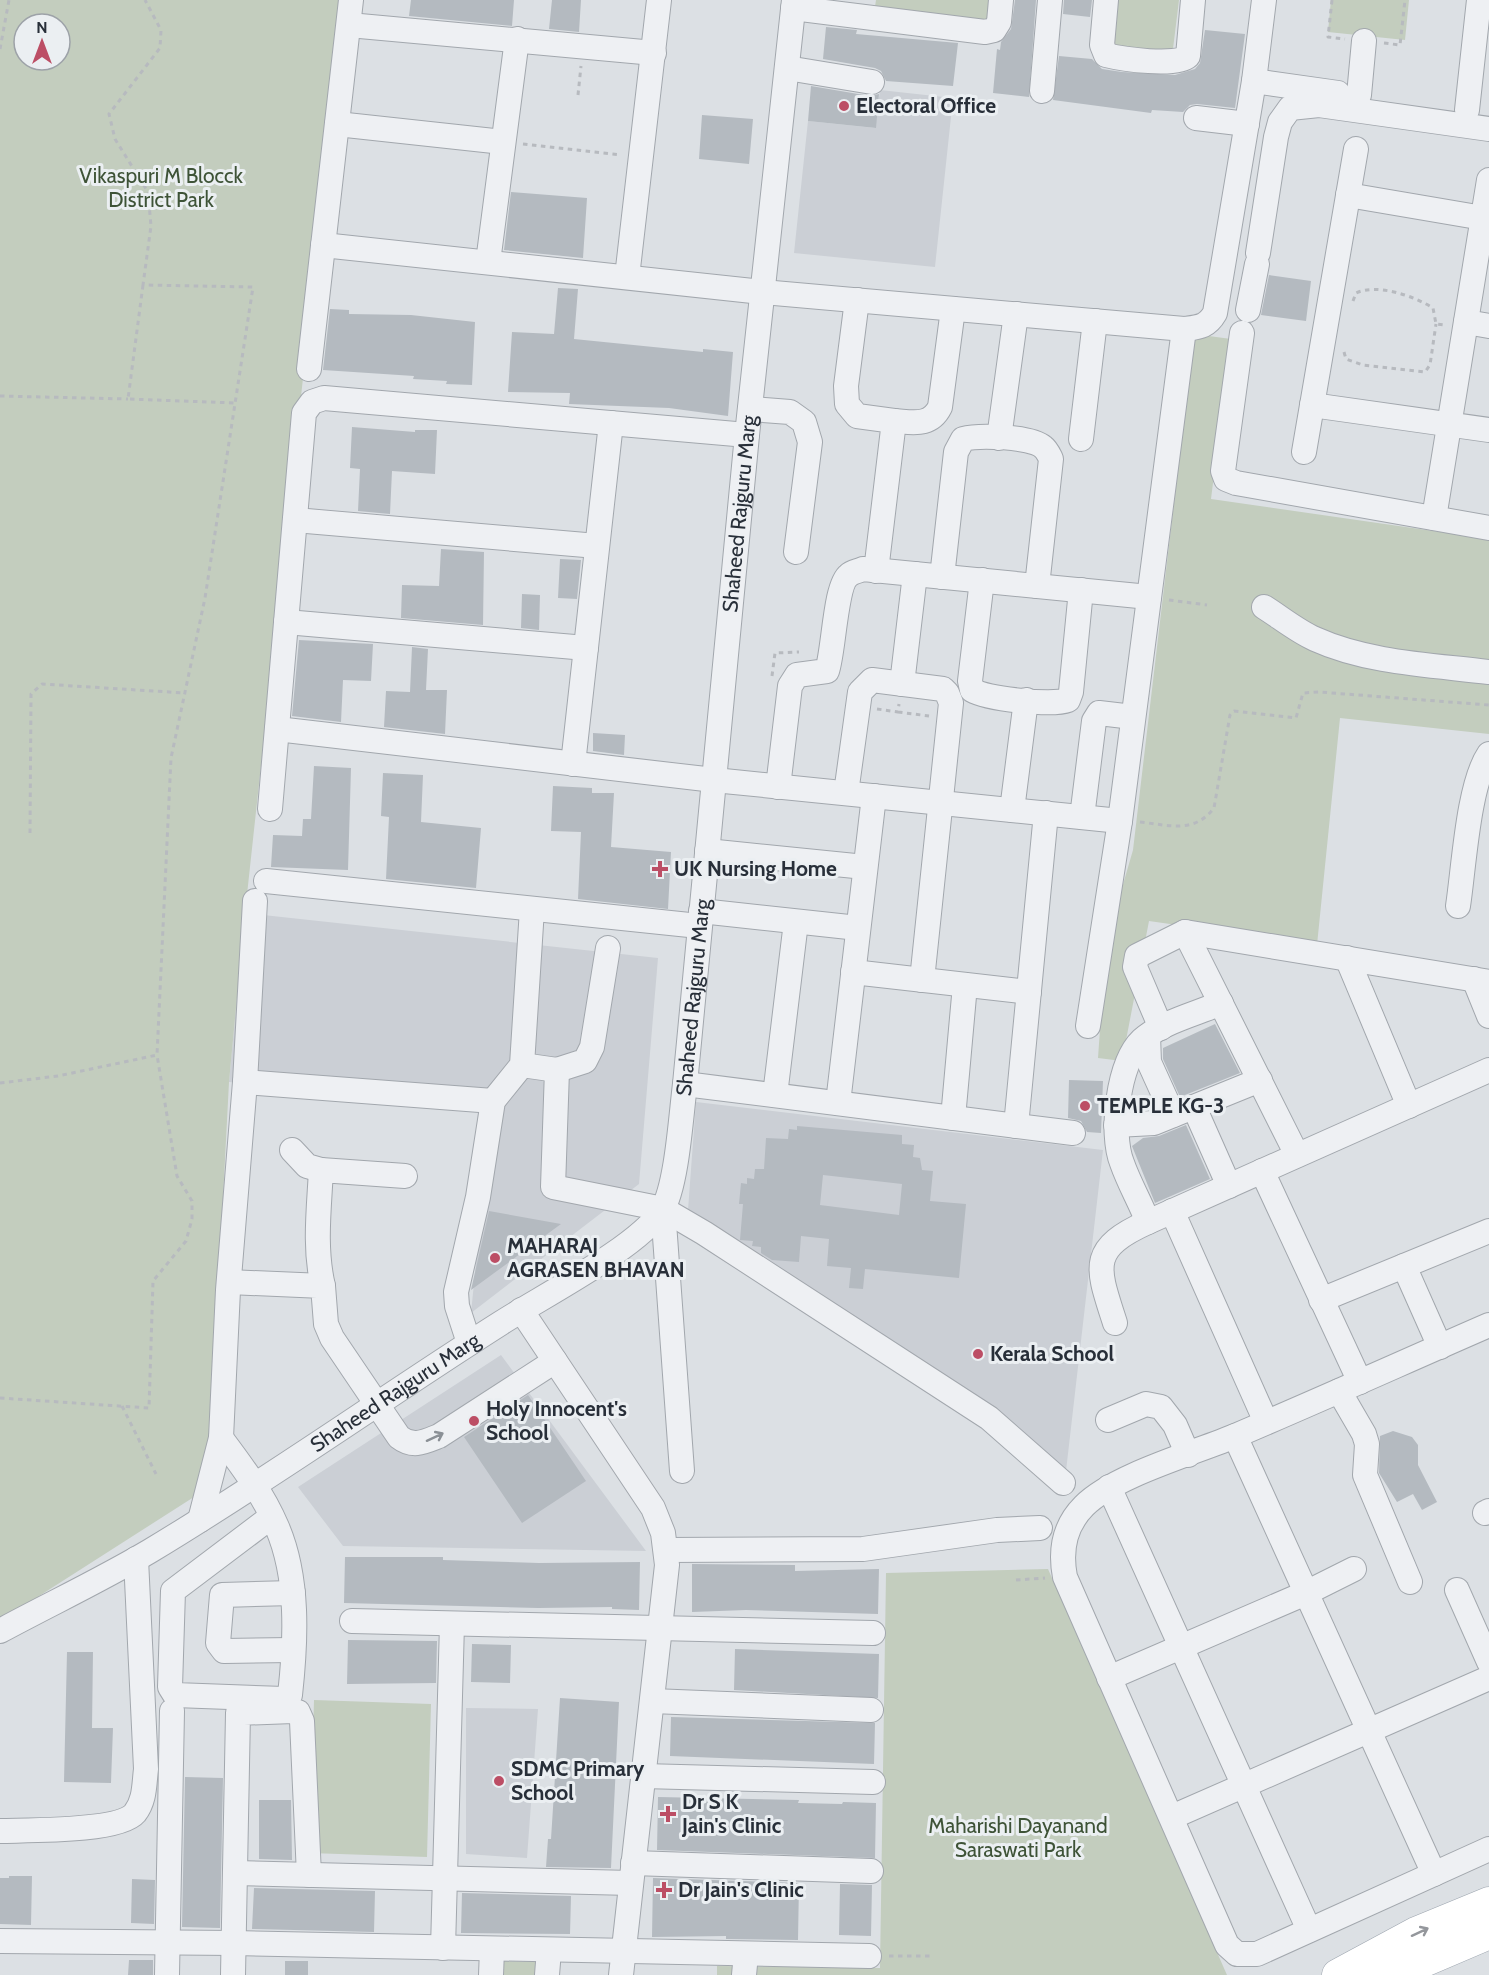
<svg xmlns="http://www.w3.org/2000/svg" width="1489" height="1975" viewBox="0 0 1489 1975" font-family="Cabin,sans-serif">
<rect width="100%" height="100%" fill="#dce0e4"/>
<path fill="#cbcfd5" d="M880,90L953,98L935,267L794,253L808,121L875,128Z
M245,913L658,958L639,1184L471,1313L492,1103L229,1082Z
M696,1102L1103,1150L1066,1471L686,1237Z
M501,1355L646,1551L343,1546L298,1487Z
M466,1708L538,1709L527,1858L466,1854Z"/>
<path fill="#c3cdbe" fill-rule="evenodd" d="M0,0H344L245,913L229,1082L208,1488L0,1621ZM24,24H60V60H24Z
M876,0H991L988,26L874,13Z
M1113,0H1179L1172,57L1107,50Z
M1331,0H1409L1405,40L1328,32Z
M1194,334L1231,339L1211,499L1489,539V734L1340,718L1317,945L1149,921L1122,1061L1098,1058L1106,943L1133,850Z
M1048,1569L1227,1975H717V1966L880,1968L886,1573Z
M314,1700L431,1704L427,1857L310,1853Z
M496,1961L544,1962L543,1975H496Z"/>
<path fill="#b4bac0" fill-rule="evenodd" d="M411,0H514L512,26L409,16Z
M552,0H581L579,32L549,29Z
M1015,0H1036L1029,97L993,93L997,49L1000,50L1001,42L1011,29Z
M1064,0H1092L1090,17L1063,14Z
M826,27L857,30L856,34L958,43L953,86L886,81L881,71L875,68L823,59Z
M1205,30L1245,34L1235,108L1197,104L1190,105L1183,112L1152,110L1151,113L1053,100L1059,56L1092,59L1102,69L1122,72L1175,75L1195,69L1200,63Z
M811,86L870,96L879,94L876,128L808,121Z
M702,115L753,119L749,164L699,159Z
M511,192L587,198L583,258L504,250Z
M1269,275L1311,281L1306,321L1261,315Z
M558,288L578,289L574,339L703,352V349L733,352L728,416L669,408L569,404L570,393L508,392L512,332L554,334Z
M330,309L349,310V314L411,315L475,322L472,385L446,384L447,381L413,379L414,376L323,370Z
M352,427L415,432V430H437L435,474L392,471L390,514L358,511L360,469L350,468Z
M441,549L484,552L483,625L401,618L402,585L439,586Z
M560,559L581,560L577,599L558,598Z
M522,594L540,595L539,630L521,628Z
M299,640L373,644L371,681L343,680L341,722L292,716Z
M412,647L428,649L426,690H447L445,734L384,727L386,691L410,692Z
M593,733L625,735L624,755L593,751Z
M314,766L351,768L348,870L271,867L273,835L302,836L303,819H311Z
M383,773L423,775L421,822L481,828L476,888L386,879L389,817L381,816Z
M553,786L592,788V793H614L611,847L671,852L668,909L578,899L581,832L551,831Z
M1215,1024L1240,1073L1180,1097L1163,1059V1048Z
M1069,1080L1103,1081L1101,1133L1087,1132L1081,1121L1068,1118Z
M1186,1125L1210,1179L1155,1203L1132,1146L1143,1138L1159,1136Z
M797,1126L902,1135V1144L914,1145L913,1157L920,1158L922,1170L933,1171L930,1201L966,1204L959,1278L865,1269L863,1289L849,1288L851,1268L827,1266L829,1239L801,1236L799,1262L772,1260L761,1253V1247L752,1246L753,1241L740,1240L743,1204H739L741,1183L747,1184V1178L754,1179L755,1169H764L766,1138L788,1139L789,1129L797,1130ZM823,1175L902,1184L899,1215L820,1205Z
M489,1211L561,1224L471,1290Z
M528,1395L586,1481L522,1523L464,1437Z
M1393,1431L1412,1437L1418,1445V1465L1437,1502L1422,1510L1413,1494L1397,1502L1379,1473L1380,1436Z
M345,1557H443V1560L539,1563L640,1562L639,1610L612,1609V1607L538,1608L344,1603Z
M692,1564L795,1565V1571L879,1569L878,1614L746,1610L692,1612Z
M348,1640L437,1641L436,1683L347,1684Z
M472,1644L511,1645L510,1683L471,1682Z
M735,1649L879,1654L878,1698L734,1690Z
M67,1652H93L92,1728H113L111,1783L64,1782Z
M560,1698L619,1702L611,1868L546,1867L548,1839H551Z
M671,1717L875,1723L874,1764L670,1756Z
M185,1777L223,1778L220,1928L182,1927Z
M658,1797L799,1800L798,1803L842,1804L843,1802L876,1803L875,1858L657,1850Z
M259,1800H291L292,1860L259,1859Z
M9,1876H32L31,1925L0,1924V1878H9Z
M653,1878L799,1883L798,1940L726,1939V1936L652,1937Z
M132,1879L155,1880L154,1924L131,1923Z
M840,1884L872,1885L871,1936L839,1935Z
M254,1888L375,1891L374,1932L252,1929Z
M462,1893L571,1896L570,1934L461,1933Z
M129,1960H153V1975H128Z
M285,1961H308V1975H285Z"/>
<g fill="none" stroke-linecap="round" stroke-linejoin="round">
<g stroke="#a2a7ad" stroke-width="26">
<g id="minor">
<path d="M1106,0L1102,45L1106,55C1122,59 1177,67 1188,56L1193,0"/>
<path d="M793,8L985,32L994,30L999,22L1001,0"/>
<path d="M349,25L654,53"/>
<path d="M787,68L872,82"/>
<path d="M1254,81L1338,93"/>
<path d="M1042,91L1050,0"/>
<path d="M1359,95L1364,41"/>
<path d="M1467,110L1479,0"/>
<path d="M1196,118L1247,124"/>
<path d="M337,124L503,142"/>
<path d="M1348,195L1483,218"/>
<path d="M323,245L762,292L1184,329C1199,327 1207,327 1215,313L1254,81L1264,0"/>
<path d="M1258,253L1276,137L1280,122L1290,108L1319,105L1489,129"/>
<path d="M488,262L517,39"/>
<path d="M627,277L659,0"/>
<path d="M857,300L846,386L847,404L857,416L894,421L876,571"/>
<path d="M1248,310L1257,264"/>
<path d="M1466,322L1489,326"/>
<path d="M1242,333L1223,471L1226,479L1236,483L1489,528"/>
<path d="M309,369L351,0"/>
<path d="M1312,405L1489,430"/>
<path d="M750,409L790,412L804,422L810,442L796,552"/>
<path d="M894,421C913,422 930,427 940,407L953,309"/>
<path d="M999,438L1016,314"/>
<path d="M1081,439L1095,321"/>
<path d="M1304,452L1356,149"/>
<path d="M1434,518L1489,180"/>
<path d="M295,520L597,546"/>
<path d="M942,577L956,452L963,439C978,435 1031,436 1043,447C1047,450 1049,455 1051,459L1037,586"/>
<path d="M982,580L970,681L972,690C987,699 1052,706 1068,700L1071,692L1081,590"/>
<path d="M1264,607C1280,617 1297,631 1315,639C1368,663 1432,665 1489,672"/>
<path d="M286,622L586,648"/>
<path d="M902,684L915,574"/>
<path d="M277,729L714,780L1120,821"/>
<path d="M573,764L611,423"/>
<path d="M778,787L790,686L797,675L827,671C834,651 835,585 849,575C852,572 859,571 863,569L1149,597"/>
<path d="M846,793L860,692L872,680L943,689L947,693L951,703L922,980"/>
<path d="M270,809L304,413L312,402L324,398L747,435"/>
<path d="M1012,810L1026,700"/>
<path d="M1082,817L1094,721L1099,713L1133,717"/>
<path d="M707,851L865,867"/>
<path d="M266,881L699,926"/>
<path d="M1458,906C1464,867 1468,785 1489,754"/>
<path d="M701,911L858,928"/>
<path d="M1185,932L1297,1155"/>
<path d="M1347,958L1409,1106"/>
<path d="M853,972L1029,992"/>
<path d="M1474,979L1489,1016"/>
<path d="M1088,1026L1120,821L1184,329"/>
<path d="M1161,1028L1135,967L1137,956L1185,932L1489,982"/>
<path d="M1148,1036L1149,1062L1173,1115"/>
<path d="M522,1065L557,1070L553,1187L663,1209L704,1233L989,1418L1063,1483"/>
<path d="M557,1070L585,1061L592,1047L608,948"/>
<path d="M245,1082L493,1101"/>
<path d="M685,1084L1073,1133"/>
<path d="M775,1095L796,922"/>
<path d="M838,1103L874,796"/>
<path d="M1194,1107L1229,1186"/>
<path d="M953,1118L965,985"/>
<path d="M1116,1125L1154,1123L1260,1080"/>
<path d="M1016,1126L1046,813"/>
<path d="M292,1150L307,1166L321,1170"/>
<path d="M1262,1171L1360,1382"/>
<path d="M663,1209L682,1471"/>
<path d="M1172,1211L1266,1422"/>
<path d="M1148,1222C1140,1202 1129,1183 1122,1163C1110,1133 1118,1063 1142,1040C1162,1022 1196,1014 1221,1003"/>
<path d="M1404,1266L1440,1347"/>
<path d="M229,1282L323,1286L326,1324L332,1338L399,1437C413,1448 424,1442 439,1436L555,1361"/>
<path d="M323,1286C314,1248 319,1209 321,1170L405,1176"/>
<path d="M1321,1300L1489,1231"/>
<path d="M521,1310L653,1508L663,1533L667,1565L621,1975"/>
<path d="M1115,1323C1097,1267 1088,1249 1148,1222L1489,1070"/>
<path d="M1489,1325C1404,1362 1320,1400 1235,1436C1194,1453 1113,1476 1084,1506C1064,1526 1060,1551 1065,1577L1227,1945L1237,1954H1257L1489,1849"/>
<path d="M469,1343L457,1306L456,1292L478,1197L493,1101L522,1065L532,909"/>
<path d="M1339,1391L1364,1434L1367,1444L1365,1475L1410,1582"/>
<path d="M1108,1420L1146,1404L1161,1407L1175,1425L1188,1455"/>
<path d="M1235,1436L1434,1874"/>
<path d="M221,1438C242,1466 263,1494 277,1527C299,1578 296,1641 290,1695L284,1699L175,1695L170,1687L173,1591L271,1517"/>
<path d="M1109,1487L1309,1930"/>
<path d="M1485,1513L1489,1511"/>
<path d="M200,1520L221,1438L228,1290L245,1082L255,901"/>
<path d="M666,1550L863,1549L997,1530L1040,1528"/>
<path d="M1457,1590L1489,1662"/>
<path d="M352,1621L873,1633"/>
<path id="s1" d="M0,1631C50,1604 101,1580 150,1551C270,1479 383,1398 501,1323C541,1297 639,1247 662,1210C677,1186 681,1115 685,1084L747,435L794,0"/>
<path d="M292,1650L224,1651L218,1643L222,1595L293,1593"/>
<path d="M1109,1678L1306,1593L1354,1569"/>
<path d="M652,1701L871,1710"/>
<path d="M643,1776L873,1782"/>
<path d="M1172,1817L1489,1678"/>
<path d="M0,1831C27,1830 119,1832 135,1813C145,1800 144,1785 146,1769L136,1559"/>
<path d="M633,1863L871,1871"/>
<path d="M235,1873L631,1883"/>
<path d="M0,1941L234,1943L869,1956"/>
<path d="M443,1948L452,1624"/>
<path d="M167,1975L172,1711"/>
<path d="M233,1975L238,1713L293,1711L298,1712L302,1721L309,1875"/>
<path d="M491,1975L492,1950"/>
<path d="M547,1975L549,1950"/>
<path d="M744,1975L746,1954"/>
</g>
</g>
<g stroke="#9da5af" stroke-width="33">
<path id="major" d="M1361,1968L1419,1963L1489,1933
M1338,1975L1416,1933L1489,1903"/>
</g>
<path stroke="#b7babf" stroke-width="3" stroke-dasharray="4.5 4.5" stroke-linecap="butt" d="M1332,0L1328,37L1345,39
M1384,43L1400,45L1405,0
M0,49L9,0
M578,95L581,66
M523,144L621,155
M143,285L128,399L236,403
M1353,301L1356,293C1377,283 1414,296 1433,308L1436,324L1445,325
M1344,352L1346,359L1363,365L1425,372L1430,365L1436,324
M0,396L128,399
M1169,600L1207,605
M772,676L775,653L799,652
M877,709L898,712L899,704
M898,712L929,716
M1140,822C1169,825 1194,834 1214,808L1230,715L1234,711L1296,718L1303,693L1319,692L1489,705
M30,833L31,694L42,684L185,693
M0,1083L58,1076L157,1055L171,758L205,598L253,287L143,285L151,226L148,192L115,139L109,114L160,48L161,30L145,0
M0,1398L149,1408L153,1281L186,1241L192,1219V1201L177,1176L157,1055
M122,1406L156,1474
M1016,1580L1045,1578
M889,1956H932"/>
<use href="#minor" stroke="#eef0f3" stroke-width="24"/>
<use href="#major" stroke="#fff" stroke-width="32"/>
</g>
<defs><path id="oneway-shaft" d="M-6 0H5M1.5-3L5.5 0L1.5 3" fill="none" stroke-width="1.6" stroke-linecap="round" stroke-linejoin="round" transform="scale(1.5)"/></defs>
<use stroke="#8b9096" href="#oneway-shaft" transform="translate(435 1437) rotate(-25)"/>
<use stroke="#94979c" href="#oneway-shaft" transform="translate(1420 1932) rotate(-25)"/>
<g fill="#bc4e65" stroke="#ebeff2" stroke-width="2">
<circle cx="844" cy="106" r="6"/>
<path d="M657 860h6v6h6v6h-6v6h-6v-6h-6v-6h6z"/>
<circle cx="1085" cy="1106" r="6"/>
<circle cx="495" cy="1258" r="6"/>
<circle cx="978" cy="1354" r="6"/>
<circle cx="474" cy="1421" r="6"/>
<circle cx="499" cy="1781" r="6"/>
<path d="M665 1805h6v6h6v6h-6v6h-6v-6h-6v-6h6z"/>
<path d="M661 1881h6v6h6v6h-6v6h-6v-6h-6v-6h6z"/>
</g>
<g text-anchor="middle" stroke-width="6" stroke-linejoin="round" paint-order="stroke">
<g font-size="21" font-weight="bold" fill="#282f39" stroke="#ebeff2" text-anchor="start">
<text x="856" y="113">Electoral Office</text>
<text x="674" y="876">UK Nursing Home</text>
<text x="1097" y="1113">TEMPLE KG-3</text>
<text x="507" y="1253">MAHARAJ<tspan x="507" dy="24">AGRASEN BHAVAN</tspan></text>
<text x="990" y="1361">Kerala School</text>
<text x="486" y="1416">Holy Innocent's<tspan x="486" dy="24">School</tspan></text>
<text x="511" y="1776">SDMC Primary<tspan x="511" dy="24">School</tspan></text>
<text x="682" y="1809">Dr S K<tspan x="682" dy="24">Jain's Clinic</tspan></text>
<text x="678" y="1897">Dr Jain's Clinic</text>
</g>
<g font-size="21" fill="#3e5337" stroke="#ebeff2">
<text x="161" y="183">Vikaspuri M Blocck<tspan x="161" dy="24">District Park</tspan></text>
<text x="1018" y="1833">Maharishi Dayanand<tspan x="1018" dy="24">Saraswati Park</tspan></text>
</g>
<g font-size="21" fill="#282f39" stroke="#ebeff2">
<text dy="7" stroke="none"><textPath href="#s1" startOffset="1488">Shaheed Rajguru Marg</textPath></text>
<text dy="7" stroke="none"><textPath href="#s1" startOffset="1002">Shaheed Rajguru Marg</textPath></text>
<text dy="7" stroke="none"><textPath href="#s1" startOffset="462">Shaheed Rajguru Marg</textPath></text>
</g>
</g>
<g transform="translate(42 42)"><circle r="28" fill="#ebeff2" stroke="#9da2a8" stroke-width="1.5"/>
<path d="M0-4.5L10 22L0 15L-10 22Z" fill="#bc4e65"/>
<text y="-9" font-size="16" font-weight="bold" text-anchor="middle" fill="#282f39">N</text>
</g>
</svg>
